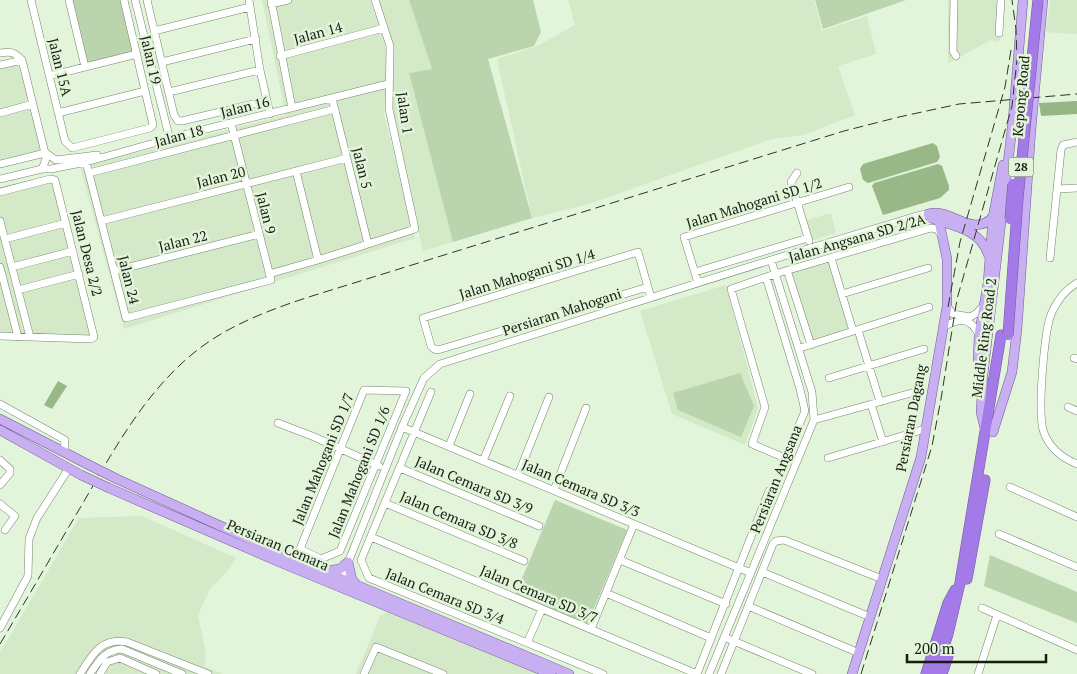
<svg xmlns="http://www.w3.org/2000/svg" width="1077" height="674" viewBox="0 0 1077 674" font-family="'PT Serif',serif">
<rect width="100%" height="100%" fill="#e2f4d9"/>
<path fill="#d3e9c8" d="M262,0H370L388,54L384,114L415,238L124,329L80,167L286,115Z
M378,0H409L432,69L409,73L453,242L423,251L392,112L394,49Z
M568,0H814L822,31L867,16L876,54L838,66L855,115L803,135L772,139L589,204L532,218L497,59L537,46L575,25Z
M948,0H1003L1000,40L998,42L991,40L948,63Z
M1050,0H1077V34L1046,32Z
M17,58L43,156L0,167V63Z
M54,182L93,337L0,333V195Z
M831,213L836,233L810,241L804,221Z
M832,255L855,332L810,348L785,269Z
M726,285L758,408L745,445L672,414L640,311Z
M142,516L236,558L230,568L210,589L198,615L206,655L204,666L222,674H0V653L79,518Z
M387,612L537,674H356L380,616Z"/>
<path fill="#bad4ad" d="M69,0H124L137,54L85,67Z
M409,0H533L541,32L534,46L488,59L532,218L453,242L409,73L432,69Z
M815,0H906L823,29Z
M740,373L754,406L741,437L678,410L673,393Z
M555,500L627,530L587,625L515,595Z
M990,555L1077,592V623L984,586Z"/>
<path fill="#97b687" d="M1077,101V114L1041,116L1039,103Z"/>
<path fill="#99b888" d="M933,143L937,146L940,157L937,162L868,183L863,180L860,169L863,164Z
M938,164L942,166L949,186V190L940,198L883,215L872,186L874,183Z
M58,381L67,386L52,409L44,405Z"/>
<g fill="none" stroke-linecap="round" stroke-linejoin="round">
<g stroke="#76866e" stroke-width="8">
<path id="minor" d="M31,0L65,141L72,148L150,128L153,125L124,0
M69,0L85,67
M135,0L170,140
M147,0L174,115L178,121H182L266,101
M249,0L260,70L270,114
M271,0L292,108
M954,0L953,51L956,56
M271,4L288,0
M154,31L250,7
M999,33L1001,0
M0,53C11,51 14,52 22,60L45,153L46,159L42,169
M280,56L384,28
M162,62L256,39
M0,65L22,60
M49,76L137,54
M169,92L260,70
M332,98L368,244
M0,113L33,104
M58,113L145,91
M46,153L56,160L97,155
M86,162L126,318L271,280L231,123
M0,164L45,153
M296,171L318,260
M89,173L335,109
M797,173L791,182L809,241
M0,179L42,169H51L86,162L190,133L388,84
M1058,189L1077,188
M0,192L50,179L55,180L94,337L91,339L0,336
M0,221L30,337
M101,221L347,158
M5,239L66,223
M831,258L853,331
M1050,258L1061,150L1063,145L1077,142
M0,267L18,337
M12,267L73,251
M787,270L811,345
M114,271L259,234
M695,272L808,238
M269,274L318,260L415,229L389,109L390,46L375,0
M766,277L800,389L805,411L785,458L752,444L765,407L731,289L775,274L931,228L937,229L942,236
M698,283L684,237L849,187
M1077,283C1065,290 1058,299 1052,312C1044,329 1037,416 1044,433C1050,448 1062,458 1077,464
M648,287L438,350L434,349L431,346L423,318L638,252L651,298
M18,290L79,274
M842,294L928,268
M947,306L953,314L970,317L977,313L984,305
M943,327C959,318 970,316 979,335
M858,330L880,402
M800,348L929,307
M1074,358L1077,359
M829,378L924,349
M364,390L406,391L340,551L321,559L300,549Z
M431,392L361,560L369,578L603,674
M0,404L65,440L64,452
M871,404L883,442
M1068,407L1077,411
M814,420L915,392
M278,423L312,436L379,466
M402,427L751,573
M449,446L470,394
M828,458L925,429
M0,460L10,469V473L0,485
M483,461L510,396
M400,468L539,526
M518,475L549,397
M1010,487L1077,517
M554,490L586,408
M385,503L524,561
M0,504L15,516L5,530
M999,534L1077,567
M371,537L697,674
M620,560L726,604
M762,572L870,617
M340,583L402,427L424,378L440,364L771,260L920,215L928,214
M606,593L711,638
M748,606L859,653
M982,608L1077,650
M0,628L28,576L29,539L37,518L69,468
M591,629L634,524
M724,637L812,674
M527,643L542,609
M80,674C92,655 101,637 127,642L208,674
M90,674C99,660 105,650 122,649L182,674
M100,674L107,662L120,658L156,674
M364,674L376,647L443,674
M697,674L769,491
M709,674L814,420L812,392L771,260
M721,674L773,544L776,541L784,540L882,579
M978,674L997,615"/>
</g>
<g stroke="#73599d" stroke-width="10">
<path id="major" d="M928,214L931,218C953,226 980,229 988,254
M928,214C951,207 972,239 993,217
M983,374L978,361L979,335L988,283L993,217L1003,165
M0,419L87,464
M985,429L981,412L983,375L1013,120L1023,0
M0,430L81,475
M993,432L1012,372L1017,330L1031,129L1043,0
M117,479L280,553L569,674
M109,488L284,564L551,674
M326,571L340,569L348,562L352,580L356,584
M852,674L921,457L947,306V259L939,221"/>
</g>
<g stroke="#73599d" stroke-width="11">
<path id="highway" d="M967,579L985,480
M926,674L948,603L955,590
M935,674L948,634L960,583L1001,335
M942,674L948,656"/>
</g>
<use href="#minor" stroke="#fff" stroke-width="7"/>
<use href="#major" stroke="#c8aff1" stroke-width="9"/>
<use href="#highway" stroke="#a479e8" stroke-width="10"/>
<path stroke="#2e3529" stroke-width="1" stroke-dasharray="10 5" stroke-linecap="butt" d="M948,307L960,242L1005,87L1011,50
M0,644C28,597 55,550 83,503C113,451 143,396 190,356C225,326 269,310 312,296L844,131L899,117L959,104L1077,94
M861,674L932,446L941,399L957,299L1012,106L1017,60L1016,29L1012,0"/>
<g stroke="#73599d" stroke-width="10" stroke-linecap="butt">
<path id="major-bridge" d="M87,464L117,479
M81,475L109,488"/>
</g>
<g stroke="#73599d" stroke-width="11" stroke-linecap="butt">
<path id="highway-bridge" d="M1010,219L1013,184
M1008,335L1018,198L1038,0"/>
</g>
<use href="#major-bridge" stroke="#c8aff1" stroke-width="9"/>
<use href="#highway-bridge" stroke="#a479e8" stroke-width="10"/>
</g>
<g text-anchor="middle" stroke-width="5" stroke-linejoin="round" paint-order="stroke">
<rect fill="#e2f4d9" stroke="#545e4e" stroke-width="1" x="1008.5" y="157.5" width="25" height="19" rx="4"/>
<g font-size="12" font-weight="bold" fill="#171d13">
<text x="1021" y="171">28</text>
</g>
<g font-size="14" fill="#171d13" stroke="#e2f4d9">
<text transform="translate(318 33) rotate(-15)" y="5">Jalan 14</text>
<text transform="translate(151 60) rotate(77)" y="5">Jalan 19</text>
<text transform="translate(60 67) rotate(76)" y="5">Jalan 15A</text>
<text transform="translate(1021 96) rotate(-85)" y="5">Kepong Road</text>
<text transform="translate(245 107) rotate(-14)" y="5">Jalan 16</text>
<text transform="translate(405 113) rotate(82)" y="5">Jalan 1</text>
<text transform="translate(179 136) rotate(-15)" y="5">Jalan 18</text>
<text transform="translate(362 168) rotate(76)" y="5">Jalan 5</text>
<text transform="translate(221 177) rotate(-14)" y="5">Jalan 20</text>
<text transform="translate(754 203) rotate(-17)" y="5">Jalan Mahogani SD 1/2</text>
<text transform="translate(266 213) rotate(76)" y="5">Jalan 9</text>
<text transform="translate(857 238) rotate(-16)" y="5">Jalan Angsana SD 2/2A</text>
<text transform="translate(183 241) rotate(-14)" y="5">Jalan 22</text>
<text transform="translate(87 253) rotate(76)" y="5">Jalan Desa 2/2</text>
<text transform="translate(527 274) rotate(-17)" y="5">Jalan Mahogani SD 1/4</text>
<text transform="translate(129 280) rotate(76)" y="5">Jalan 24</text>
<text transform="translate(562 312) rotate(-18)" y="5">Persiaran Mahogani</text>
<text transform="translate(984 338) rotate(-83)" y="5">Middle Ring Road 2</text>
<text transform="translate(911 418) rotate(-79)" y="5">Persiaran Dagang</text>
<text transform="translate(323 459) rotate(-68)" y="5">Jalan Mahogani SD 1/7</text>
<text transform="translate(359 472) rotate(-68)" y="5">Jalan Mahogani SD 1/6</text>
<text transform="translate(776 479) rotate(-68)" y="5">Persiaran Angsana</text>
<text transform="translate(474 485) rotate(23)" y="5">Jalan Cemara SD 3/9</text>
<text transform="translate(581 488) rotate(23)" y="5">Jalan Cemara SD 3/3</text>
<text transform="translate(459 520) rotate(23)" y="5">Jalan Cemara SD 3/8</text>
<text transform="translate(278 545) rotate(23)" y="5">Persiaran Cemara</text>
<text transform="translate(539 594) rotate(23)" y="5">Jalan Cemara SD 3/7</text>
<text transform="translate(445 596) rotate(22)" y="5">Jalan Cemara SD 3/4</text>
</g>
</g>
<path d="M907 654v8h139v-8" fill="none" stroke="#171d13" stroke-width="2.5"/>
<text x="914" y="654" font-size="15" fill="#171d13" stroke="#e2f4d9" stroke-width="4" paint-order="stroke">200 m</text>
</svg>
